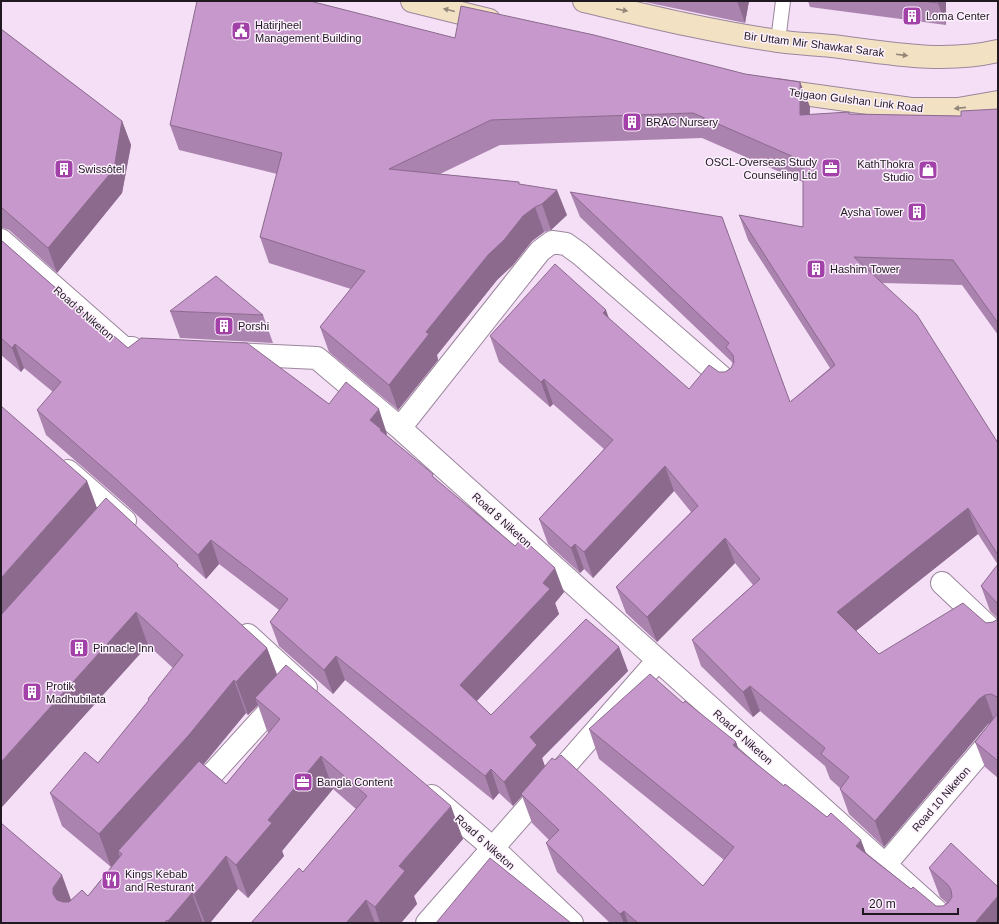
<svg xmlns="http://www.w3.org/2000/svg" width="999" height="924" viewBox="0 0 999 924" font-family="Helvetica,sans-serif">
<rect width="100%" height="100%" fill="#f5dff7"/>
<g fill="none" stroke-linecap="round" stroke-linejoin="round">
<g stroke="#9b869d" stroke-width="16">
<path id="service" d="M778,41L783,1"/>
</g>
<g stroke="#9b869d" stroke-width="24">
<path id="minor" d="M1,240L124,348H132
M233,354L317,358L400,428L950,923
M400,428L540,251L552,242L566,244L580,254L731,385
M68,471L125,521
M942,583L998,636
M248,635L306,688
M193,795L283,696
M432,796L494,849L572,923
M885,865L998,732
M427,923L658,660"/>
</g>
<g stroke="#9b869d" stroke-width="24">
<path id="secondary" d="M412,1L489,20
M584,1C648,16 713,32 778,41C796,44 814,44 832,46C888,53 943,64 998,51
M775,90L911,109H958L998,102"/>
</g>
<use href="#service" stroke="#fff" stroke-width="14"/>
<use href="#minor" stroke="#fff" stroke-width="22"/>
<use href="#secondary" stroke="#f2e1c3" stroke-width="22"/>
</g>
<path fill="#ab83af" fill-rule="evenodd" d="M640,1H749L745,23Z
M808,1H946V25L810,7Z
M1,29L122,121L131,145L122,193L57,273L9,230L3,228H1Z
M455,38L745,74L800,82L810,107L809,115L849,112L850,114L961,116L998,109V335L962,285L882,283L998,443V778L985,767L975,742L990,723L988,724L884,847L849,814L840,789V788L830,779L825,766L760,711L753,717L701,666L692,640L753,585L735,563L657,642L626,613L616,587L691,512L674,491L593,578L584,569L580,573L548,544L539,519L604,449L553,404L550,407L499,362L490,336L609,319L689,389L719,372H725L731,368L733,365L732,362L580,217L570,192L722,217L790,402L830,368L748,240L739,215L803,227V182L702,138L500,145L440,174L519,182V184L567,215L551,230L544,232L532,241L513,265L497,280L437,355L438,360L398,410L329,352L320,327L351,289L269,263L260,237L277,174L179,150L170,125ZM978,534L998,565L981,586L990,611L998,619L993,622L986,623L879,654L856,631Z
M1,240L107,333L128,348L329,404L387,434L386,435L564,592L555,603L559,614L477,701L491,715L619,647L628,671L542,758L545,767L555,760L703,886L724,860L599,759L589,729L683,703L736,742L738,749L911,889L936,906H943L947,903L940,897L929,868L998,923H610L557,872L546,843L549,840L532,823L522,796L513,806L499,793L493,800L345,680L333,694L279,646L270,622L279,610L219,564L206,579L125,504L46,435L37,410L53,392L24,368L21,372L1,355Z
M170,311L263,315L273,343L180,338Z
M87,481L97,508L179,569L267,648L277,674L463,839L414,896L417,904L401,923H251L303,872L356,809L333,789L282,851L284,856L248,898L238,889L210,923H1L71,900L88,896L111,867L62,826L50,793L98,763L149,701L148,699L173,668L148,645L1,808ZM258,705L267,731L269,733L226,784L203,764L246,713L248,715Z"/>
<path fill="#8b6a8e" d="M737,1H749L745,23Z
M938,1H946V25L938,3Z
M800,82L810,107L809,141L800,115Z
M122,121L131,145L122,193L57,273L48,248Z
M557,190L567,215L551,230L542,204Z
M535,207L544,232L532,241L513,265L497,280L437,355L438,360L398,410L389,385L426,332L488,255L523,216Z
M606,310L615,335L603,313Z
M15,344L24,368L21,372L12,348Z
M544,379L553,404L550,407L541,382Z
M379,409L387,434L384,438L370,420Z
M665,466L674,491L593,578L584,552Z
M87,481L99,514L1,624V578Z
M968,508L978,534L847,638L837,612Z
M725,538L735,563L657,642L647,617Z
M211,540L219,564L206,579L198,555Z
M575,544L584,569L580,573L571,548Z
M555,568L564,592L555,603L559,614L469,709L460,685Z
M136,612L148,645L1,808V762Z
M619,647L628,671L542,758L546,769L521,794L522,796L513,806L504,782L530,737Z
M267,648L279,681L255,698L258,705L248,715L236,682Z
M336,656L345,680L333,694L324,670Z
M234,680L246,713L200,769L122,854L118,851L120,857L111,867L99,834Z
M750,686L760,711L753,717L743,692Z
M985,695L994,720L988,724L884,847L875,821L979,699Z
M736,742L746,771L733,745Z
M321,756L333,789L282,851L284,856L248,898L236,865L268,820Z
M491,769L499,793L493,800L485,776Z
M451,806L463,839L414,896L417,904L401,923H380L375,907L399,866Z
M861,840L872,869L856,846Z
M226,856L238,889L210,923H205L194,895Z
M62,875L74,908L65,921L53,894V888Z
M192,893L203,923H169L168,921Z
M998,896V923H975Z
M366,900L375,923H346Z
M624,911L628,923H624L620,914Z"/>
<path fill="#c798cb" stroke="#8b6a8e" d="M197,1H310L455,38L461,6L594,35L745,74L800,82V115L849,112V114L961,116V111L998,109V323L953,260L854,257L917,315L998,443V555L968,508L837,612L879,654L963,603L986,623L993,622L998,619V699L997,697L991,694L985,695L979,699L875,821L840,789L849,777L821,754L825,748L750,686L743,692L692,640L760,579L725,538L647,617L616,587L698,506L665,466L584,552L575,544L571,548L539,519L613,440L544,379L541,382L490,336L555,264L606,310L603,313L689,389L709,365L719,372H725L731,368L734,362L733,355L726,347L729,343L570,192L722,217L790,402L835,365L739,215L803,227V161L693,113L491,120L389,169L519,182V184L557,190L542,204L535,207L523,216L504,240L488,255L426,332L429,334L389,385L320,327L365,271L260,237L282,153L170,125Z
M921,1H938V3Z
M1,29L122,121L114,169L48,248L1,207Z
M1,240L107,333L114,336L128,348L141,338L247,343L329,404L346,382L379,409L370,420L381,429L380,430L433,474L432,476L515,546L522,538L555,568L543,583L550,589L460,685L491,715L586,619L619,647L530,737L537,745L504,782L491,769L485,776L336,656L324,670L270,622L288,599L211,540L198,555L116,479L37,410L61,382L15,344L12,348L1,338Z
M216,276L263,315L170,311Z
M1,406L87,481L1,578Z
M106,498L178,565L177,566L267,648L236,682L234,680L188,736L99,834L50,793L85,752L98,763L149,700L148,699L183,655L136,612L1,762V615Z
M998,564V604L981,586Z
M286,665L451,806L399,866L405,871L375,907L366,900L346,923H251L299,868L303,872L367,796L321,756L268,820L272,823L236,865L226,856L194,895L192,893L168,921L167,920L164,923H1V823L62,875L53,888V894L57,900L63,902H69L82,890L88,896L122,854L118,851L199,761L226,784L280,719L255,698Z
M650,674L683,703L685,701L736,742L733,745L784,786L785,784L827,817L831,813L861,840L856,846L911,889L913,887L936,906H943L948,903L952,897L951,890L948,885L929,868L951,843L998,887V896L975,923H638L624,911L620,914L546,843L559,830L521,794L552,758L555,760L561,755L703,886L734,847L589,729Z
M998,713V761L975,742Z
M490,858L571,923H436Z"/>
<defs><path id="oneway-solid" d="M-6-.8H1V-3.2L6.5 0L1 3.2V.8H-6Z"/></defs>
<g fill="#94877a">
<use href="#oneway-solid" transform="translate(449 10) rotate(-166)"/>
<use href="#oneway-solid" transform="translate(622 10) rotate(12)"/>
<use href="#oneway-solid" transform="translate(902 55) rotate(7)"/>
<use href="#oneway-solid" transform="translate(960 108) rotate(174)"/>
</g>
<defs>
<g id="building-square" transform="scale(1)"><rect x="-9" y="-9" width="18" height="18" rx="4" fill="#a241a8" stroke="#fdf0fe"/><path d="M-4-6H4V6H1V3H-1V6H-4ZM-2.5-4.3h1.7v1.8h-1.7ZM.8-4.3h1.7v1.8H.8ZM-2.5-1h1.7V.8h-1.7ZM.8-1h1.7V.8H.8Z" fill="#fff"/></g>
<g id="civic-square" transform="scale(1)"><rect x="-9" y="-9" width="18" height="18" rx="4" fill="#a241a8" stroke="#fdf0fe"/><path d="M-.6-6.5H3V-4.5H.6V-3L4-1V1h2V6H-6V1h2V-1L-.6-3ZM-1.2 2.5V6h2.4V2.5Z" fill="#fff"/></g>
<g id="office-square" transform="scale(1)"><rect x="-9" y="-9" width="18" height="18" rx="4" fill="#a241a8" stroke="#fdf0fe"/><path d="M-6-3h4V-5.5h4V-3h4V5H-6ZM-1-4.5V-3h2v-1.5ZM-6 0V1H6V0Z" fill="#fff"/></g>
<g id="shop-square" transform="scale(1)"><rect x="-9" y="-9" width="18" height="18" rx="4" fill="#a241a8" stroke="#fdf0fe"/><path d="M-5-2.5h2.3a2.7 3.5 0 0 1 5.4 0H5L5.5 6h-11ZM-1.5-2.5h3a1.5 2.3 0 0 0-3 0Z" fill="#fff"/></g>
<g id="restaurant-square" transform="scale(1)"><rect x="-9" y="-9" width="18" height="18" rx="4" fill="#a241a8" stroke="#fdf0fe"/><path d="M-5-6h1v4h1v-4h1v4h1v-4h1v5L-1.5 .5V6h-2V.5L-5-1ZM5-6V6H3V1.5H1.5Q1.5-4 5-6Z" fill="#fff"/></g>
</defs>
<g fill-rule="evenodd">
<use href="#building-square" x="912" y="16"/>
<use href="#civic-square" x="241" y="31"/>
<use href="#building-square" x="632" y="122"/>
<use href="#office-square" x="831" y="168"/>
<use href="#building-square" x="64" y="169"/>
<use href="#shop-square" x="928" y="170"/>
<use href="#building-square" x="917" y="212"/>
<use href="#building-square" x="816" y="269"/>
<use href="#building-square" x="224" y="326"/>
<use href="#building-square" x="79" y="648"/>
<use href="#building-square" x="32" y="692"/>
<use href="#office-square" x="303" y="782"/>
<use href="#restaurant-square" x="111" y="880"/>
</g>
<g text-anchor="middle" stroke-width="3" stroke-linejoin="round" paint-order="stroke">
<g font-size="11" fill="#201921" stroke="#fdf0fe" text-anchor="start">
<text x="926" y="20">Loma Center</text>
<text x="255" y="29">Hatirjheel<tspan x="255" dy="13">Management Building</tspan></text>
<text x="646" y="126">BRAC Nursery</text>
<text x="817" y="166" text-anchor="end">OSCL-Overseas Study<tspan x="817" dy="13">Counseling Ltd</tspan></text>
<text x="914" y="168" text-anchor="end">KathThokra<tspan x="914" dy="13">Studio</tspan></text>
<text x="78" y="173">Swissôtel</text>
<text x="903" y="216" text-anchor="end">Aysha Tower</text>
<text x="830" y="273">Hashim Tower</text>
<text x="238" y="330">Porshi</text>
<text x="93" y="652">Pinnacle Inn</text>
<text x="46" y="690">Protik<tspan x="46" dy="13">Madhubilata</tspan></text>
<text x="317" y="786">Bangla Content</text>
<text x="125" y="878">Kings Kebab<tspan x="125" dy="13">and Resturant</tspan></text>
</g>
<g font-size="11" fill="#201921" stroke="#fdf0fe">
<text transform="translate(814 44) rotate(7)" y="4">Bir Uttam Mir Shawkat Sarak</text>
<text transform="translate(856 100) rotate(7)" y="4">Tejgaon Gulshan Link Road</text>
<text transform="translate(84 313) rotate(41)" y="4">Road 8 Niketon</text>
<text transform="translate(502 520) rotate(42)" y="4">Road 8 Niketon</text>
<text transform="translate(743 737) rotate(42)" y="4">Road 8 Niketon</text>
<text transform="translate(941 799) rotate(-49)" y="4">Road 10 Niketon</text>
<text transform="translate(485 842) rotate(42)" y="4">Road 6 Niketon</text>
</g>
</g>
<rect width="999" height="924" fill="none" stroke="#201921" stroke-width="4"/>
<path d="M863 908v6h95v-6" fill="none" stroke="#201921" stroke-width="2"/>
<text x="869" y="908" font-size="12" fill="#201921" stroke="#fdf0fe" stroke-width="3" paint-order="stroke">20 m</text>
</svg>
